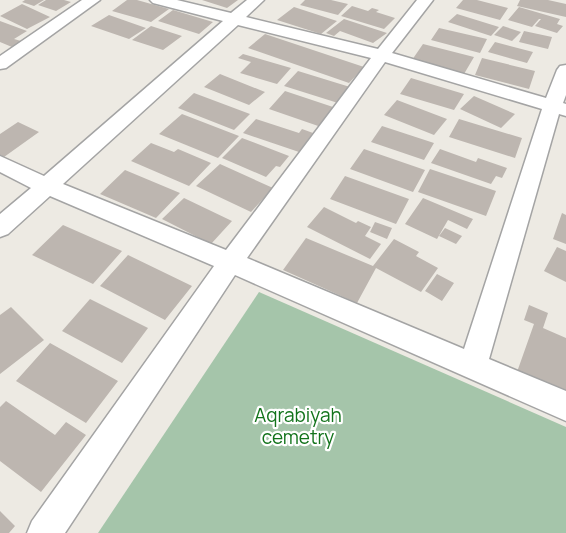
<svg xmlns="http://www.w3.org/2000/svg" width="566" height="533" viewBox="0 0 566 533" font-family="Manrope,sans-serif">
<rect width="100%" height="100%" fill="#edeae3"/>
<path fill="#a5c5aa" d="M259,292L566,427V533H98Z"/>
<path fill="#bdb6b0" d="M25,0H44L34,6L22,2Z
M46,0H64L71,2L56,11L38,5Z
M127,0H137L169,9L151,22L112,11Z
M202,0H238L227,8Z
M305,0H331L348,4L338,15L300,5Z
M463,0H477L508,8L500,20L456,8Z
M520,0H548L566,4V17L517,6Z
M22,4L50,17L27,29L0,16Z
M352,6L368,11L372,8L379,10L376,12L395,18L384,29L341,16Z
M294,7L337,21L321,34L277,20Z
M519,7L560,19L557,24L563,26L557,33L535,26L541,19H539L532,27L508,20Z
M173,10L213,22L199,34L158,21Z
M457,14L499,27L491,36L448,22Z
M109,15L146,28L129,39L91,26Z
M344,19L387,33L373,43L340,31L334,36L326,33Z
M0,21L27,31L14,39L21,41L12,47L0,42Z
M151,26L182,36L163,50L132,40Z
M503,26L521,32L512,41L494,35Z
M439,28L487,39L480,53L431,40Z
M524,31L552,37L548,49L519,42Z
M265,34L364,67L349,83L248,48Z
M495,42L533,52L527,63L488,52Z
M423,44L474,57L464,74L412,60Z
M243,54L291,68L277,84L240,73L251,62L238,58Z
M482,58L535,71L529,89L475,75Z
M298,71L350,87L338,103L284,86Z
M220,74L265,92L249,105L204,87Z
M411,78L464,94L454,110L400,94Z
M285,91L339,109L324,128L269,109Z
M194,93L250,114L234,130L178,108Z
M474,96L515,114L501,128L460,109Z
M397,100L447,119L434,135L384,115Z
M182,114L239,136L218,158L159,134Z
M256,119L299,133L302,129L313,133L299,152L243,133Z
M459,119L522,138L515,158L449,137Z
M18,122L39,132L4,157L0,155V134Z
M382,126L434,143L424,160L371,142Z
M242,138L289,156L280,167L276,166L266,177L222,158Z
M151,143L174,152L178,149L211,163L189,186L131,161Z
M364,149L425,170L413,192L350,169Z
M440,149L476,162L478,158L507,168L502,178L496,176L491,184L431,163Z
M220,164L273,188L251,212L196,186Z
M430,169L496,191L486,216L418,192Z
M125,170L180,193L156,218L100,194Z
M345,176L409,199L396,224L330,199Z
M184,198L232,221L211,244L162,219Z
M423,198L473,219L467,229L448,220L437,239L405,224Z
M324,207L356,223L358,221L371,227L365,236L381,244L370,259L307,227Z
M562,213L566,215V244L553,239Z
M375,222L392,228L387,239L370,232Z
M63,225L122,251L93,284L32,255Z
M445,228L462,236L456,244L439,236Z
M306,238L373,266L394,239L419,252L416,256L438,268L421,292L376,268L357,303L283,270Z
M557,247L566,251V282L544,271Z
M128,255L192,286L165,320L100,286Z
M437,274L454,283L442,301L425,291Z
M90,299L148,328L122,363L62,331Z
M529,305L548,313L543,328L566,338V395L517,372L534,324L524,320Z
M11,307L44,340L0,374V315Z
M50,343L118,381L86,423L16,381Z
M6,401L55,435L66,422L86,435L41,492L0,461V407Z
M0,511L15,526L9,533H0Z"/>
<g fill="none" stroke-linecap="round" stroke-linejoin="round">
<g stroke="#a4a4a4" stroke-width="3">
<path id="street" d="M82,0H100L6,68L0,69V56Z
M150,0H177L231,13L247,0H264L246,17L378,49L417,0H433L392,53L546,98L557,70L560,66L566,65V95L563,103L566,104V116L559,114L489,359L566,391V421L235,275L65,533H27L32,521L214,266L50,196L8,234L0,237V214L31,188L0,172V156L44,176L223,21L153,3ZM238,25L371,58L226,250L63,184ZM385,62L542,109L464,349L247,258Z"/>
</g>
<use href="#street" fill="#fff" fill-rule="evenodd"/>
</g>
<g text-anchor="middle" stroke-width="4.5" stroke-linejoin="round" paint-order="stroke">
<g font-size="19" fill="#12731b" stroke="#fff">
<text x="298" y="422">Aqrabiyah<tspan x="298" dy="22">cemetry</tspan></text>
</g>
</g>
</svg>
